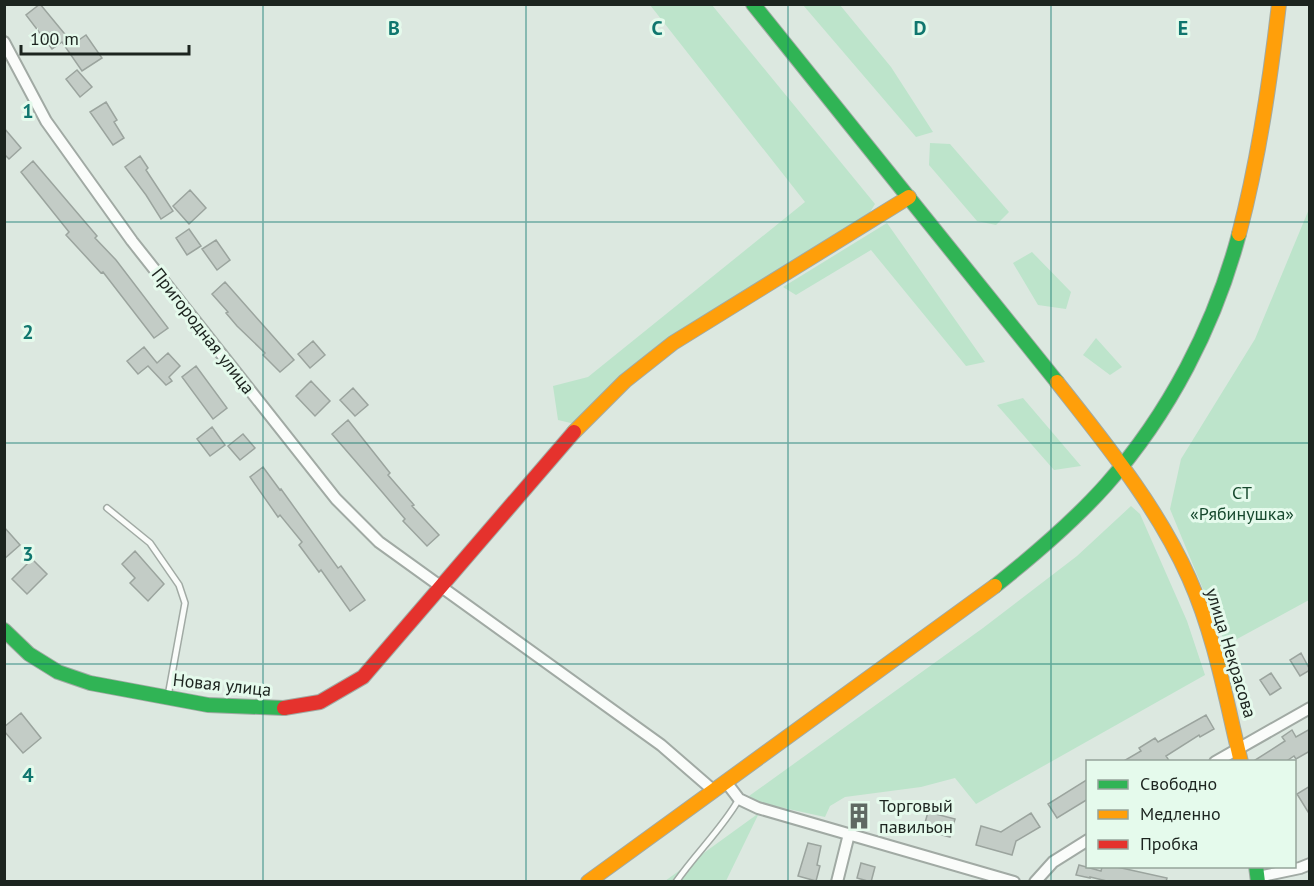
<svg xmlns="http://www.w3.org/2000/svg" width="1314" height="886" viewBox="0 0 1314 886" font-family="'PT Sans',sans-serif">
<rect width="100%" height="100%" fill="#dce8e0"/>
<path fill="#bde4cb" d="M650,5H712L875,204L869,214L648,357L575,424L558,420L553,386L588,377L805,202Z
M803,5H840L891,67L933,132L916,137Z
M930,143L950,144L1009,212L996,225L977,221L929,165Z
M1309,209V600L1226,645L1170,509L1181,459L1255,339Z
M887,223L985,362L966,366L871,250L796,295L783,287Z
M1032,252L1071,292L1066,309L1038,305L1013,263Z
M1096,338L1122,367L1110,375L1083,355Z
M1023,398L1081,466L1054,470L997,405Z
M1131,506L1140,514L1187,621L1205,675L976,804L955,778L921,787L845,797L830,806L825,817L761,803L749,796L983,628L1077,556Z
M759,813L726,881H665Z"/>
<path fill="#c3ccc6" stroke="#9ba49e" stroke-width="1.5" d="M40,4L73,44L86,35L102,58L82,71L62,42L52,49L26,15Z
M77,70L92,87L80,97L66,79Z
M106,102L117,120L114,122L124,138L113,145L90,112Z
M4,128L21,148L9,159L4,154Z
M140,156L148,168L146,170L173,211L161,219L146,195L125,167Z
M33,161L97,236L95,238L116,260L168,328L154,338L103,272L101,273L66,235L69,232L21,172Z
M190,190L206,208L189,224L173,206Z
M189,229L201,246L187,255L176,238Z
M216,240L230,260L217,270L202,249Z
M225,282L294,360L280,372L263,355L265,353L237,326L226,313L228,312L212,294Z
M313,341L325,355L310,368L298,354Z
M144,347L157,363L168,353L180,366L169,377L172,381L166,385L148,366L138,374L127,361Z
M196,366L227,408L213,419L182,377Z
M311,381L330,401L315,416L296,396Z
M353,388L368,405L355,416L340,400Z
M348,420L390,473L388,475L414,505L412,506L439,535L427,546L403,521L405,519L383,493L332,434Z
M212,427L225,445L210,456L197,439Z
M243,434L255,448L240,460L228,446Z
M263,467L280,490L281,489L338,568L341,566L365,600L350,611L321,570L319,572L299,545L302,542L280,515L278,517L250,477Z
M4,527L20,545L4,559Z
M135,551L164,584L148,601L130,583L135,578L122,564Z
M32,559L47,574L27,594L12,579Z
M1301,653L1310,670L1300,676L1290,660Z
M1271,673L1281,688L1270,695L1260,680Z
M21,713L41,738L23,753L4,731V727Z
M1206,715L1214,729L1200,737L1199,735L1166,756L1170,762H1122L1141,751L1139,748L1155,738L1158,742Z
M1310,729V751L1296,759L1294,756L1285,762H1252L1285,741L1282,737L1292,730L1296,737Z
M1088,779V799L1057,818L1048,804Z
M1310,786V815L1297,794Z
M928,812L955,819L950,837L923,830Z
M1031,813L1040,827L1016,841L1012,855L976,845L981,826L1001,832Z
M808,843L821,846L817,865L820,866L816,881L798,876Z
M861,863L875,867L871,882L857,878Z
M1079,865L1101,871L1102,867H1117L1167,878L1166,882H1111L1090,877V878L1076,875Z"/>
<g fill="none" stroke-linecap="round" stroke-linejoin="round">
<g stroke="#a1aaa4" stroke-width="8">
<path id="lane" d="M107,508L150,543L179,585L185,603L168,696
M676,882C696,853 722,829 739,799"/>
</g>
<g stroke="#a1aaa4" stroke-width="14">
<path id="street" d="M4,42L46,121L132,241L336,499L379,542L661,745L714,791
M1215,762L1310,708
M726,782L739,799L758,808L1014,882
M1258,877L1300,868L1310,864
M837,882L849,834
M1035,882L1053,862L1088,840"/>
</g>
<g stroke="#a1aaa4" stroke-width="16">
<path id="fast" d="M753,4L1057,382
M995,586C1034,555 1073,522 1106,485C1169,414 1215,325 1239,234
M4,630L29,654L58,672L90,683L208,705L284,708
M1256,866L1258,882"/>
</g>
<g stroke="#a1aaa4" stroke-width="16">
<path id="slow" d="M1239,234C1259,158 1270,82 1279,4
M1057,382C1105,443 1157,506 1189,578C1215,636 1226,700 1241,762
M574,432L625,381L673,343L909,197
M588,882L995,586"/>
</g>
<g stroke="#a1aaa4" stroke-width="16">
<path id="jam" d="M284,708L320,702L363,677L574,432"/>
</g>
<use href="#lane" stroke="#fafcfa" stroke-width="5"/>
<use href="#street" stroke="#fafcfa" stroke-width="10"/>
<use href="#fast" stroke="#30b455" stroke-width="14"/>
<use href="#slow" stroke="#ff9f0a" stroke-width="14"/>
<use href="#jam" stroke="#e5322d" stroke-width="14"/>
</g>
<path fill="none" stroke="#0f766e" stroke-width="1.5" stroke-opacity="0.55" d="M263,4V882M526,4V882M788,4V882M1051,4V882M4,222H1310M4,443H1310M4,664H1310"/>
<defs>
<g id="building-bare" transform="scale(2.07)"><path d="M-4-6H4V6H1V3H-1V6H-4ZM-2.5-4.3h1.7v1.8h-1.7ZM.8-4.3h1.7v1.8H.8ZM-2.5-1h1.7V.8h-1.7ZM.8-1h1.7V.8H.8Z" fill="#5f6963" stroke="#e5faec" stroke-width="2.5" paint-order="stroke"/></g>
</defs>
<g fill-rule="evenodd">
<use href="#building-bare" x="859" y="816"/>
</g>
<g text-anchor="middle" stroke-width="6" stroke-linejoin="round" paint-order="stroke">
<g font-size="18" fill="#1c241f" stroke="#e5faec">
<text transform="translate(203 331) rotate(52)" y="6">Пригородная улица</text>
<text transform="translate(1231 653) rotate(73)" y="6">улица Некрасова</text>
<text transform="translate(222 685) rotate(6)" y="6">Новая улица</text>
</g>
<g font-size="18" fill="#17492e" stroke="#e5faec">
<text x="1242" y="499">СТ<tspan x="1242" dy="21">«Рябинушка»</tspan></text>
</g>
<g font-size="18" fill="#1c241f" stroke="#e5faec" text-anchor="start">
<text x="879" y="812">Торговый<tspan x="879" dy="21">павильон</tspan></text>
</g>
</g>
<g font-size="20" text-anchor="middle" font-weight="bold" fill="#0f766e" stroke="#e5faec" stroke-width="6" stroke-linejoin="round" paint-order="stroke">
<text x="394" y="35">B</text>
<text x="657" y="35">C</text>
<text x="920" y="35">D</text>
<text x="1183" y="35">E</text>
<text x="28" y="118">1</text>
<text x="28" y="339">2</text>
<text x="28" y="561">3</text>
<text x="28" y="782">4</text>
</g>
<rect width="1314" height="886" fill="none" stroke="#1c241f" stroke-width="12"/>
<rect x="1086" y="760" width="210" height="108" fill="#e5faec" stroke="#95a49a" stroke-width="1.5"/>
<rect x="1098" y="780" width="30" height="9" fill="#30b455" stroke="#95a49a" stroke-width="1.5"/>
<text x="1140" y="790" font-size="18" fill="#1c241f">Свободно</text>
<rect x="1098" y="810" width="30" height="9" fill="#ff9f0a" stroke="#95a49a" stroke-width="1.5"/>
<text x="1140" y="820" font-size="18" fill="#1c241f">Медленно</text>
<rect x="1098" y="840" width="30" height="9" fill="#e5322d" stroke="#95a49a" stroke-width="1.5"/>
<text x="1140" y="850" font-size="18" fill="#1c241f">Пробка</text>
<path d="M21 45v9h168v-9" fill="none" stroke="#1c241f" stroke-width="3"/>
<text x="30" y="45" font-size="18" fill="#1c241f" stroke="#e5faec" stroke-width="4.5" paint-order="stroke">100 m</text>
</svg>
